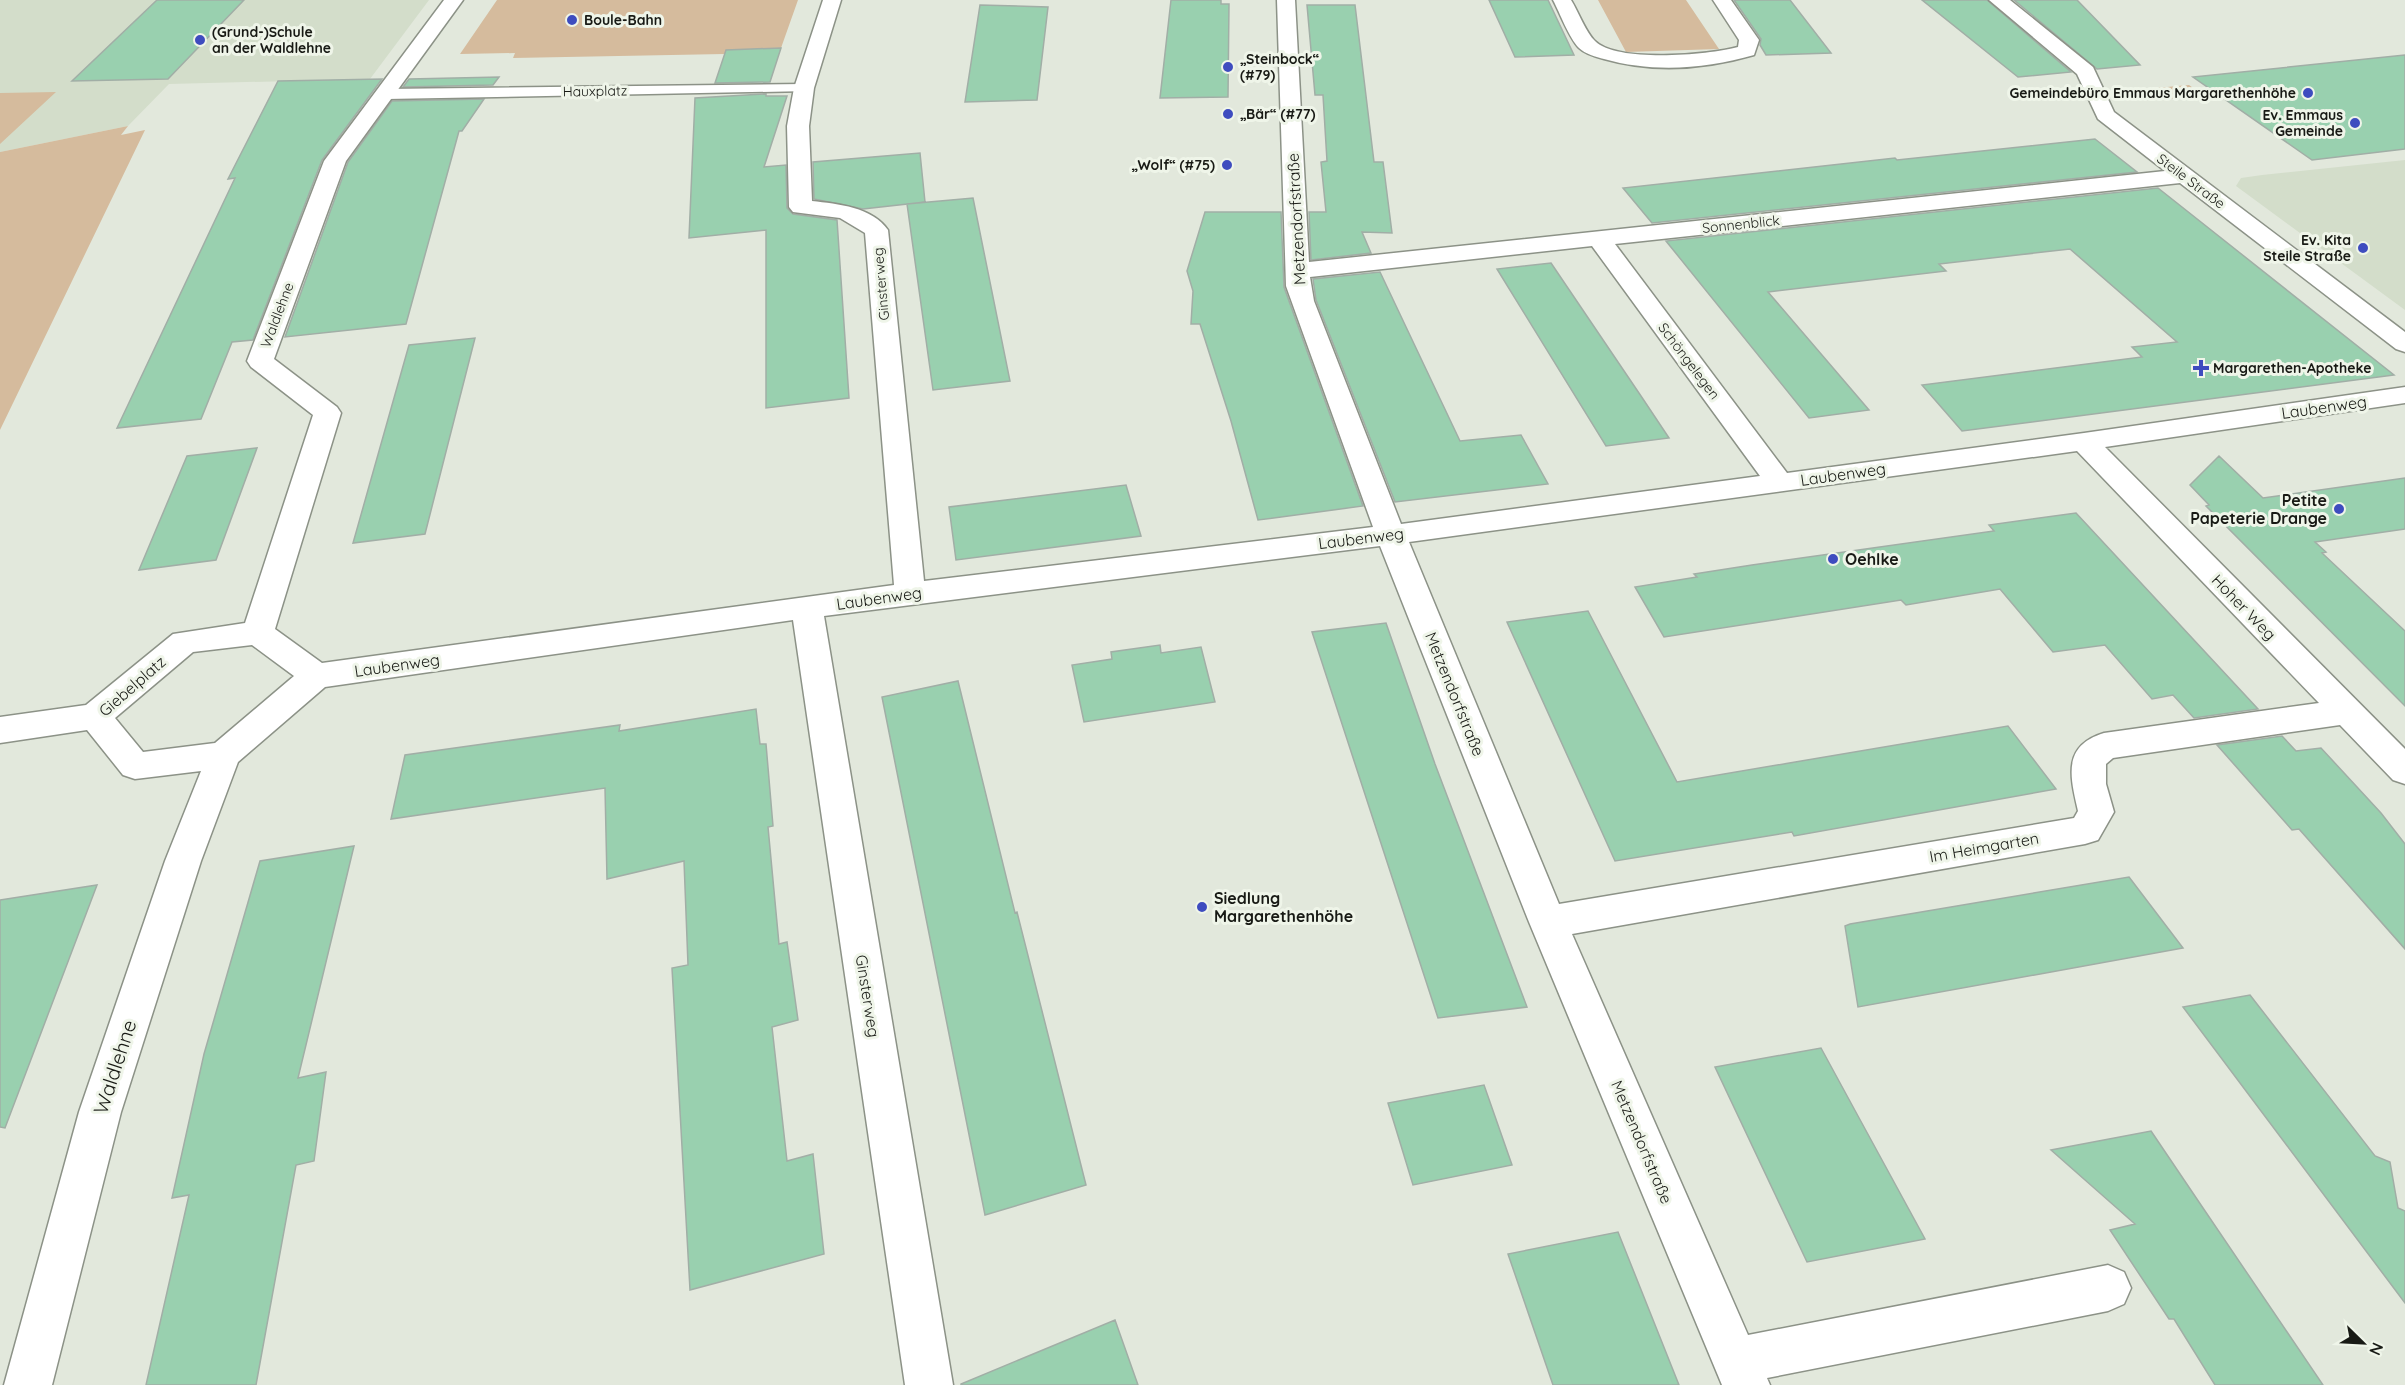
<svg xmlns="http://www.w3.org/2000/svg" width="2405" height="1385" viewBox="0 0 2405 1385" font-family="Quicksand,sans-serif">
<rect width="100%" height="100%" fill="#e2e8dc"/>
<path fill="#d3ddca" d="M0,0H429L370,79L169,84L128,126L0,152Z
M2405,160V310L2236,186L2241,178L2262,175Z"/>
<path fill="#d5bb9d" d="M497,0H798L781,48L728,50L724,54L513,58L515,53L460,54Z
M1598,0H1686L1719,49L1626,52Z
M2189,85L2204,96L2161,100L2145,89Z
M56,92L0,144V93Z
M128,126L121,135L145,130L0,430V152Z"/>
<path fill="#99d0af" stroke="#a1aea6" stroke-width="1.5" d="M157,0H244L168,79L72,81Z
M1171,0H1221V4H1229L1228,97L1160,98Z
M1489,0H1548L1574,55L1515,57Z
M1734,0H1790L1831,53L1766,55L1760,45L1761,39Z
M1922,0H1987L2071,72L2018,77Z
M2014,0H2077L2140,65L2097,69Z
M980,5L1048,7L1037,100L965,102Z
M1307,5H1355L1374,162H1383L1392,233L1362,232L1371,253L1311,260L1309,212H1326L1321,162L1327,161L1323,95H1315Z
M781,48L770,82L715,83L726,50Z
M2405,55V149L2312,160L2193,77Z
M499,77L493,85L403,87L409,79Z
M382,79L322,160L253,340L232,342L201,419L117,428L235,178L228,179L278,81Z
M766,94V96H787L764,167L786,165L787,208L793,214L837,220L849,398L766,408V230L689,238L695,98Z
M484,99L462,131H459L406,324L285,337L348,162L392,101Z
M2095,139L2137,172L1652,223L1623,188L1895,158L1897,160Z
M920,153L925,202L863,209L814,199L813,162Z
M2158,188L2394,375L1962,431L1922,385L2142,357L2132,347L2177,342L2070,249L1939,264L1946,271L1768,292L1869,410L1809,418L1666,241Z
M973,198L1010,381L933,390L907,204Z
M1205,212H1281L1284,287L1363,506L1258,520L1231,421L1200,324H1191L1193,291L1187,271Z
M1551,263L1643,399L1669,438L1606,446L1497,269Z
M1380,272L1460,441L1521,435L1548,484L1395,502L1316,300L1313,279Z
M475,338L425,534L353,543L409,345Z
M257,448L216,560L139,570L187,456Z
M2219,456L2263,498L2405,478V529L2315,542L2326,552L2322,553L2405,631V706L2206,506L2209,505L2190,485Z
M1126,485L1141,536L956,560L949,507Z
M2076,513L2258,709L2194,718L2173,695L2152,699L2105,645L2053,652L2000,589L1906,605L1901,600L1664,637L1635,587L1697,577L1694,574L1752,565L1994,531L1989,525Z
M1588,611L1677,782L2008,726L2056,789L1794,836L1792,832L1615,861L1507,622Z
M1386,623L1435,764L1527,1007L1438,1018L1312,632Z
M1160,645L1161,653L1201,647L1215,702L1084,722L1072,665L1112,659L1111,652Z
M958,681L1015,913L1017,912L1086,1185L985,1215L882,697Z
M756,709L760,744H766L773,826L768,827L779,944L787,942L798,1020L772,1027L787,1161L813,1154L824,1254L690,1290L672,968L688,965L684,861L607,879L605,788L391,819L405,755L620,725L619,731Z
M2282,736L2296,751L2321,748L2381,813L2405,844V949L2299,829L2292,830L2217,745Z
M354,846L298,1078L326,1072L314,1161L296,1165L256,1385H146L189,1195L172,1198L204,1054L260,861Z
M2129,877L2183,948L1858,1007L1845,926L1850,924Z
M97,885L5,1128L0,1127V900Z
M2250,995L2375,1156L2390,1162L2398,1208L2405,1211V1303L2183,1007Z
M1821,1048L1858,1116L1925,1239L1807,1262L1715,1067Z
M1484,1085L1512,1165L1413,1185L1388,1103Z
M2151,1131L2203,1208L2323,1385H2215L2174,1319H2169L2110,1230L2135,1224L2051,1150Z
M1618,1232L1679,1385H1553L1508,1254Z
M1115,1320L1138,1385H961V1384Z"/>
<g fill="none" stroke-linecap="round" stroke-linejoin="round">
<g stroke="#8c9287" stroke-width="3">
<path id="service" d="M804,84L811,88L809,91L386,99L378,94L386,89Z"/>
</g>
<g stroke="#8c9287" stroke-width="3">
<path id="minor" d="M444,0H463L346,161L274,359L337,407L341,413L275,629L322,663L894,585L865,233L840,218L793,212L789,207L787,126L794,88L823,0H841L814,88L809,126L812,201C838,204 872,207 888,230L924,581L1373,527L1286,286L1277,0H1295L1309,262L2165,171L2098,119L2077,74L1989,0H2010L2093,67L2114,112L2405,332V352L2396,349L2180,183L1615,244L1787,473L2084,433L2405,387V403L2105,447L2405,749V784L2393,780L2340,725L2113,758L2106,764V784L2114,812L2098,840L2085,844L1572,934L1748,1335L2108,1265L2124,1272L2131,1288L2124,1304L2108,1311L1767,1378L1770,1385H1722L1529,922L1380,546L824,616L953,1385H905L793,620L325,687L238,762L201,861L121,1112L52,1385H4L79,1112L165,861L201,771L135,779L123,775L87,730L0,743V717L86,705L173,634L245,623L313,415L251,367L247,361L324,161ZM1592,246L1760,476L1401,524L1314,301L1310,277ZM2077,451L2319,703L2104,733C2062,746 2070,776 2078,811L2074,818L1559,904L1409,542ZM252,645L294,676L215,743L143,752L115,718L193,652Z
M1553,0H1571C1578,11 1586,33 1595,41C1617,63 1709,55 1738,47L1739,40L1713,0H1731L1759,40L1754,55C1706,69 1653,73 1604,59C1596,57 1585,54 1579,48C1569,38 1560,13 1553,0Z"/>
</g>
<use href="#service" fill="#fff" fill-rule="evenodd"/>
<use href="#minor" fill="#fff" fill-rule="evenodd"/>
</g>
<g fill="#3e4cbf" stroke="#eff5e9" stroke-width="2">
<circle cx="572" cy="20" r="6"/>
<circle cx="200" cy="40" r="6"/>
<circle cx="1228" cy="67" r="6"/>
<circle cx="2308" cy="93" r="6"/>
<circle cx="1228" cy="114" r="6"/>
<circle cx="2355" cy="123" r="6"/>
<circle cx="1227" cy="165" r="6"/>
<circle cx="2363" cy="248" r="6"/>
<path d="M2198 359h6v6h6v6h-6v6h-6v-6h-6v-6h6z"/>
<circle cx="2339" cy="509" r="6"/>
<circle cx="1833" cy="559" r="6"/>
<circle cx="1202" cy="907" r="6"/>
</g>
<g text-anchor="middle" stroke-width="6" stroke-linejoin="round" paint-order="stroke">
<g font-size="14" font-weight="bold" fill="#181a15" stroke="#eff5e9" text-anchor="start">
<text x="584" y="25">Boule-Bahn</text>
<text x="212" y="37">(Grund-)Schule<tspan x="212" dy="16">an der Waldlehne</tspan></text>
<text x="1240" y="64">„Steinbock“<tspan x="1240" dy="16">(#79)</tspan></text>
<text x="2296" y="98" text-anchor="end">Gemeindebüro Emmaus Margarethenhöhe</text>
<text x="1240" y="119">„Bär“ (#77)</text>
<text x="2343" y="120" text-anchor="end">Ev. Emmaus<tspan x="2343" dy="16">Gemeinde</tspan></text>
<text x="1215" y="170" text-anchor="end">„Wolf“ (#75)</text>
<text x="2351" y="245" text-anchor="end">Ev. Kita<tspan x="2351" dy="16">Steile Straße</tspan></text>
<text x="2213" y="373">Margarethen-Apotheke</text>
</g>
<g font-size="14" fill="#181a15" stroke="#eff5e9">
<text transform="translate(595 91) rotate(-1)" y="5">Hauxplatz</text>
<text transform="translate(2191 181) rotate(37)" y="5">Steile Straße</text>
<text transform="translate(1741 224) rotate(-6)" y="5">Sonnenblick</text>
<text transform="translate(881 284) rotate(-95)" y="5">Ginsterweg</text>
<text transform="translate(277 315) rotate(-69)" y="5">Waldlehne</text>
<text transform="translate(1689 361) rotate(53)" y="5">Schöngelegen</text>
</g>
<g font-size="16" fill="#181a15" stroke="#eff5e9">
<text transform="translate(1296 219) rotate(-93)" y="6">Metzendorfstraße</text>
<text transform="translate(2324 407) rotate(-8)" y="6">Laubenweg</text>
<text transform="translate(1843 474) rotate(-8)" y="6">Laubenweg</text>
<text transform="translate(1361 538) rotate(-7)" y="6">Laubenweg</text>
<text transform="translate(879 598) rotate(-8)" y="6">Laubenweg</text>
<text transform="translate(2244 607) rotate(46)" y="6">Hoher Weg</text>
<text transform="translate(397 665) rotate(-8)" y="6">Laubenweg</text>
<text transform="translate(132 686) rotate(-41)" y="6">Giebelplatz</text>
<text transform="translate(1455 694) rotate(68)" y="6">Metzendorfstraße</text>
<text transform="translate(1984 847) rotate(-10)" y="6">Im Heimgarten</text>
<text transform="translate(868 996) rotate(81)" y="6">Ginsterweg</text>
<text transform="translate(1642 1142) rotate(67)" y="6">Metzendorfstraße</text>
</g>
<g font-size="16" font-weight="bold" fill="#181a15" stroke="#eff5e9" text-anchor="start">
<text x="2327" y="506" text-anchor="end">Petite<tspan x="2327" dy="18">Papeterie Drange</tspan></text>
<text x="1845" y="565">Oehlke</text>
<text x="1214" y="904">Siedlung<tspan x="1214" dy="18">Margarethenhöhe</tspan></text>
</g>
<g font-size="20" fill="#181a15" stroke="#eff5e9">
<text transform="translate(115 1067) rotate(-72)" y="7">Waldlehne</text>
</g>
</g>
<g transform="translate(2363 1343) rotate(114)" stroke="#eff5e9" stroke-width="4.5" paint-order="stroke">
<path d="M0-4.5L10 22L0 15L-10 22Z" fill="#181a15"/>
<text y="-9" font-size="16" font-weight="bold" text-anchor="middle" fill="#181a15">N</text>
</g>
</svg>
